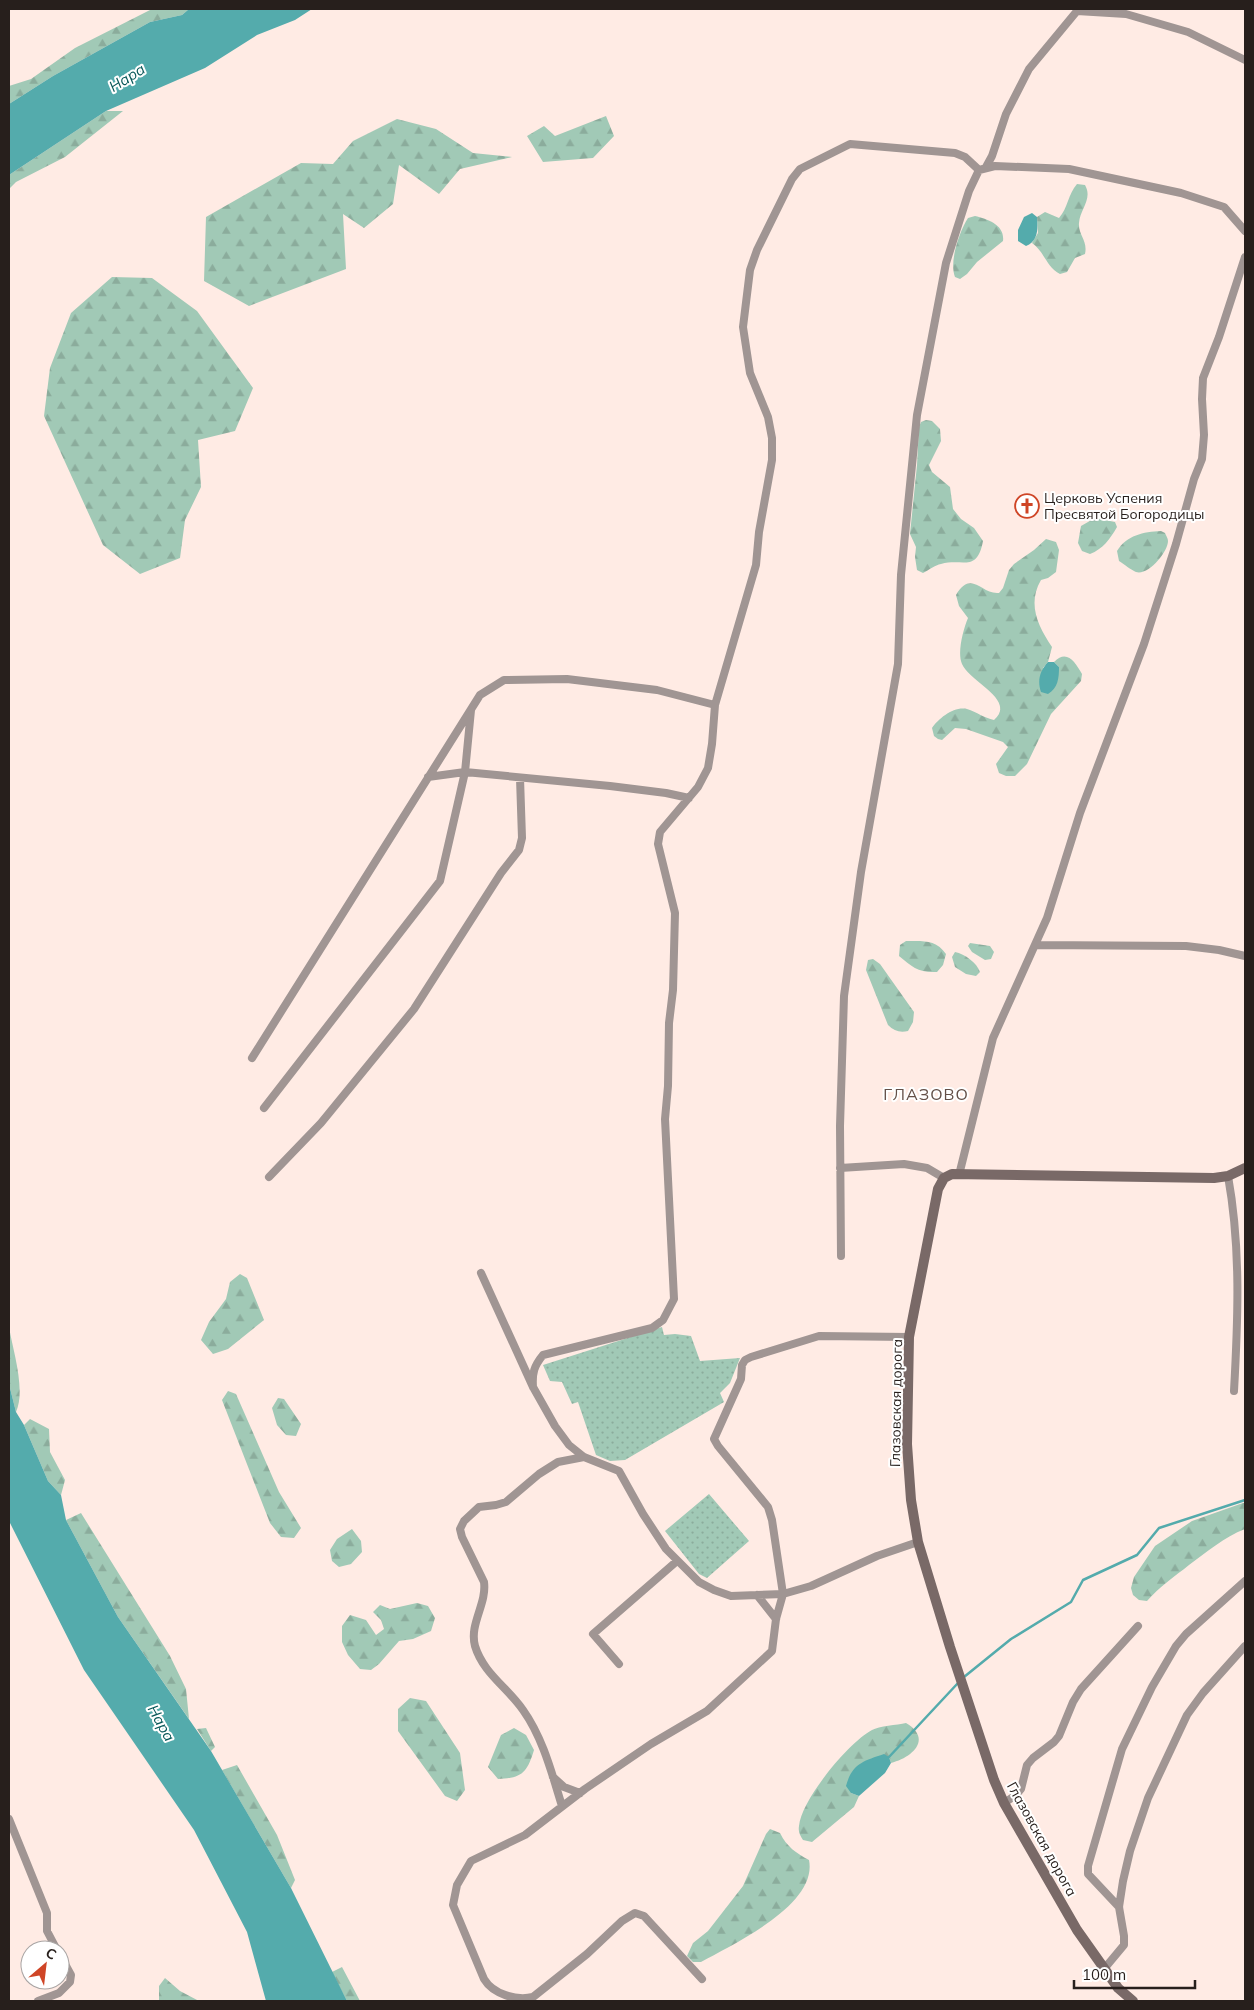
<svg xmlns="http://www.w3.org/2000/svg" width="1254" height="2010" viewBox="0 0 1254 2010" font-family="Mulish,sans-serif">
<defs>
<pattern id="forest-firs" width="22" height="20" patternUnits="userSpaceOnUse" patternTransform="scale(1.25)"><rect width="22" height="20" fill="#a1c9b6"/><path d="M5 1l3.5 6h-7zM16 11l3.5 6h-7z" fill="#8bac9c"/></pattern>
<pattern id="garden-dots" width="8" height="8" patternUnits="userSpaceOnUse" patternTransform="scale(1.25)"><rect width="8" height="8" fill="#a1c9b6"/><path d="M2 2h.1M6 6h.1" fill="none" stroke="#8bac9c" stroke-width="1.8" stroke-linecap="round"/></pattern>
</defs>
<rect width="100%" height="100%" fill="#ffebe4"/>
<path fill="url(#forest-firs)" d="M152,9H189L182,15L150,22L53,76L9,104V86L31,79L75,48Z
M106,111H123L65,157L16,182L9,189V175Z
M606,116L614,136L593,158L543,162L527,136L544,126L555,136Z
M397,119L436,129L473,153L512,157L460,169L439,194L399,165L393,204L364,228L343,214L346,269L249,306L204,281L206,217L301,163L333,164L353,141Z
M1077,184L1085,185C1093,199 1080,209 1079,223C1078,235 1088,240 1085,254L1075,258L1067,272L1060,274C1047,268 1044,251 1032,243L1038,233L1037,217L1045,212L1059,218C1068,208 1068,194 1077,184Z
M975,216C988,219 1005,225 1003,241L977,262L967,274L960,279L955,277C949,262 959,232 968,218Z
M112,277L152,278L197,311L253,388L235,431L198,440L201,487L185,520L180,558L140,574L103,545L44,416L50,368L71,313Z
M926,420L932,421L940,429L941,441L929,465L932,472L950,487L953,509L961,519L974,528L983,541C977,573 963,558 941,564C935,565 929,570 923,573L917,570L915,557L916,547L910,534L917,465L919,427L921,422Z
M1095,518L1115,522L1117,527C1110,539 1103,549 1090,554L1082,551L1078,543L1081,526Z
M1161,531L1165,533C1166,536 1168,538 1168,541C1168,552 1148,576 1136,572C1131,570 1124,564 1119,561L1117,551C1127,535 1143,532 1161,531Z
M1046,539L1056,542L1059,550L1056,572L1048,578L1041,580C1027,604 1038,626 1052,647L1048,662L1043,668L1059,667L1054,662C1067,649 1075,662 1082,674L1081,681L1051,714L1027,764L1015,776H1006L999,773L996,764L1008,747L1003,742L966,729L955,728L942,740L938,739L934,736L932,728C939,718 954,706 967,709C977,712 984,718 994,720C1017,700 970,682 962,664C957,653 963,630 968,618L959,606L956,595C972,569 981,595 999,593L1003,588L1009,570L1014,564L1034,550Z
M906,941C922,941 936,939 946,954L943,965L937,972C919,973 912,967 899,956L900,945Z
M970,943L990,946L994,952L991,959L985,960L972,952L968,946Z
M955,952C965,954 977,963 980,972L976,976L966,974L955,967L952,957Z
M873,959L880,964L914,1012L913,1022L908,1031C900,1033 894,1031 888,1025L866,970L868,960Z
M240,1274L247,1278L264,1320L228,1349L213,1354L201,1340L209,1322L226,1299L230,1282Z
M9,1327C13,1351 26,1390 16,1412L9,1384Z
M228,1391L236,1394L279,1492L301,1528L294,1538L281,1537L270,1523L222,1400Z
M278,1398L284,1399L301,1424L296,1436L286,1435L277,1425L272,1408Z
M30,1419L49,1429L50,1452L65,1480L61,1495L48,1481L24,1425Z
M1243,1503H1245V1529C1224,1537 1207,1552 1189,1565C1174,1577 1160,1586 1147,1601L1139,1600L1133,1595L1131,1588L1134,1577L1155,1546L1192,1521Z
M81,1513L170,1656L186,1689L189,1719L118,1617L66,1520Z
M352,1529L361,1541L362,1552L351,1564L339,1567L332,1561L330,1550L337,1539Z
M417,1603L428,1606L435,1618L431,1631L413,1639L399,1641L379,1664L371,1670L360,1669L348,1655L342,1642V1626L350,1615L366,1620L376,1635L384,1629L381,1620L373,1612L380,1605L390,1609Z
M410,1698L426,1701L460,1753L465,1790L457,1801L445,1796L398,1731V1709Z
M906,1723C933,1739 912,1758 891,1763L889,1757L851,1793L859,1796L854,1807L812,1842L803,1840C800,1835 798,1832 799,1826C801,1800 849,1742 872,1730C879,1726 897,1725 906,1723Z
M206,1728L215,1747L211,1751L197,1729Z
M514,1728L526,1735L534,1750C527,1773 522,1778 498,1779L488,1767L501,1735Z
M237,1765L277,1835L295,1880L291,1888L222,1770Z
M770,1829L780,1833C787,1847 796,1853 809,1860C818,1905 733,1944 701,1962H693L687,1956L693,1943L708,1931L743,1886L766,1834Z
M342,1967L360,2001H347L332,1972Z
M165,1978L180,1991L199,2001H159V1986Z"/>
<path fill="url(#garden-dots)" d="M662,1327L664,1335L675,1334L691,1336L700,1361L740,1358L730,1383L720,1393L724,1402L625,1460L610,1461L596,1455L578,1402L572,1404L562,1382L550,1381L543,1365Z
M709,1494L749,1541L707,1578L699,1574L665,1531Z"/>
<path fill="#54abac" d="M189,9H312L295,20L257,35L205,68L106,111L9,175V104L53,76L150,22L182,15Z
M1032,213L1037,217C1038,230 1038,241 1026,246L1018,241V230L1024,217Z
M1048,662H1054L1059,667C1059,678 1058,688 1048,694L1041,692C1037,680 1040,671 1048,662Z
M9,1384L16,1412L24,1425L48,1481L61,1495L66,1520L118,1617L211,1751L291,1888L347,2001H266L247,1932L194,1830L84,1670L9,1521Z
M884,1754L889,1757L891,1763L885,1773L859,1796L851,1793L846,1786C852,1764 863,1761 884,1754Z"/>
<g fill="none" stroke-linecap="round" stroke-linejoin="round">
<path stroke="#54abac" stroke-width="2.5" d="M964,1677L1011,1639L1071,1602L1083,1580L1137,1555L1159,1528L1245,1500
M889,1757L958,1683"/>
<path stroke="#a09593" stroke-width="8" d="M986,167L992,156L1006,114L1029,69L1077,11L1126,14L1188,32L1245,60
M428,777L465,772L610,786L666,793L689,798
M1036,945L1186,946L1219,950L1245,956
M252,1058L480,695L504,680L567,679L657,690L715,705
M264,1108L440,881L465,772L471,710
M840,1168L904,1164L927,1168L944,1178
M959,1175L993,1038L1047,918L1080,813L1144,644L1176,544L1194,479L1202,459L1204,435L1202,399L1203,378L1219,337L1245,257
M1228,1176C1241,1248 1238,1319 1234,1391
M269,1177L321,1123L414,1009L501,873L519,850L522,838L520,778
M841,1256L840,1126L844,996L861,872L898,664L901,575L917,415L946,263L969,191L979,170L995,166L1069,169L1181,193L1224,207L1245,231
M481,1273L533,1387L555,1426L569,1445L584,1457L619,1471L643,1514L666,1549L699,1582L714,1590L731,1596L783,1594L811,1586L877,1556L918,1542
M533,1387C532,1373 534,1366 543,1355L652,1328L663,1320L674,1299L665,1119L668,1086L669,1023L673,990L675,913L658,844L660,832L698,787L708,768L712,744L715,705L756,565L759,532L772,460V438L768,417L750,373L743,327L750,270L757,250L792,179L800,169L850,144L955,153L965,157L979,170
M757,1595L776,1619
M619,1664L593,1634L677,1561
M553,1777L564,1787L580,1793
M1004,1803L1016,1795L1021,1789L1027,1765L1033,1758L1054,1742L1059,1736L1073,1702L1081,1689L1138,1626
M562,1806C552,1774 543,1738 523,1710C508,1688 483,1673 475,1646C469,1624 487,1604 484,1582L462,1537L460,1529L464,1521L479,1507L496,1505L506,1502L539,1474L558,1462L584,1457
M9,1819L47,1913V1931L57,1950
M1119,1907L1088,1874V1866L1122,1749L1152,1687L1176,1646L1186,1634L1245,1581
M1104,1969L1124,1945V1936L1119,1907L1123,1881L1130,1851L1148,1798L1187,1715L1203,1693L1245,1646
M702,1979L644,1916L635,1913L622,1921L587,1954L533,1997C516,2001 493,1994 484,1979L453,1905L457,1885L471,1861L525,1835L585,1789L651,1744L707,1711L772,1651L776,1619L783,1594L772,1520L768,1507L718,1446L714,1439L741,1379L742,1365L745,1360L751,1357L819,1336L909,1337
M38,2001L59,1993L70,1982L71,1975L60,1955"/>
<path stroke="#796967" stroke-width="10" d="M1133,2001L1118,1988L1077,1930L1004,1803L994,1780L950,1647L918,1542L911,1500L907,1444L909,1337L938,1189L944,1178L952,1174L1214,1178L1228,1176L1245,1168"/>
</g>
<defs>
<g id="church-ring" transform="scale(1.25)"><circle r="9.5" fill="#fff" stroke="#cf4526" stroke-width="1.5"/><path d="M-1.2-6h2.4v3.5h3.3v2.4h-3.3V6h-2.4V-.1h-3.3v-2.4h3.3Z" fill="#cf4526"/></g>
</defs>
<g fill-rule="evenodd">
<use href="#church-ring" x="1027" y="506"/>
</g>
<g text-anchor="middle" stroke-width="4" stroke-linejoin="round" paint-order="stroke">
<g font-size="14" fill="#271f1c" stroke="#fff" text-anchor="start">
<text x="1044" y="503">Церковь Успения<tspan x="1044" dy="16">Пресвятой Богородицы</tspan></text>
</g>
<g font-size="14" fill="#271f1c" stroke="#fff">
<text transform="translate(896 1403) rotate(-89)" y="5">Глазовская дорога</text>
<text transform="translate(1042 1839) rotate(61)" y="5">Глазовская дорога</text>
</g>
<g font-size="15" font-style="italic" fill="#095859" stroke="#fff">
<text transform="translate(127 78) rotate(-32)" y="5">Нара</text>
<text transform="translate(161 1723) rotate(61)" y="5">Нара</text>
</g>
<g font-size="16" letter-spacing="1" fill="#634f47" stroke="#fff">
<text x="926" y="1100">ГЛАЗОВО</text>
</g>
</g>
<rect width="1254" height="2010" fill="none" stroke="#271f1c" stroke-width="20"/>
<g transform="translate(45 1965) rotate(28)"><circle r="24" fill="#ffffff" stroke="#a9a5a4"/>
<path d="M0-4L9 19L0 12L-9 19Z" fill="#cf4526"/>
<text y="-8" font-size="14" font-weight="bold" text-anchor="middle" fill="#271f1c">С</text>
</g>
<path d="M1074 1980v8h121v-8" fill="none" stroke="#271f1c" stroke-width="2.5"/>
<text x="1082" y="1980" font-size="15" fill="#271f1c" stroke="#ffffff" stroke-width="4" paint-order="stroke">100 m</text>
</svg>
